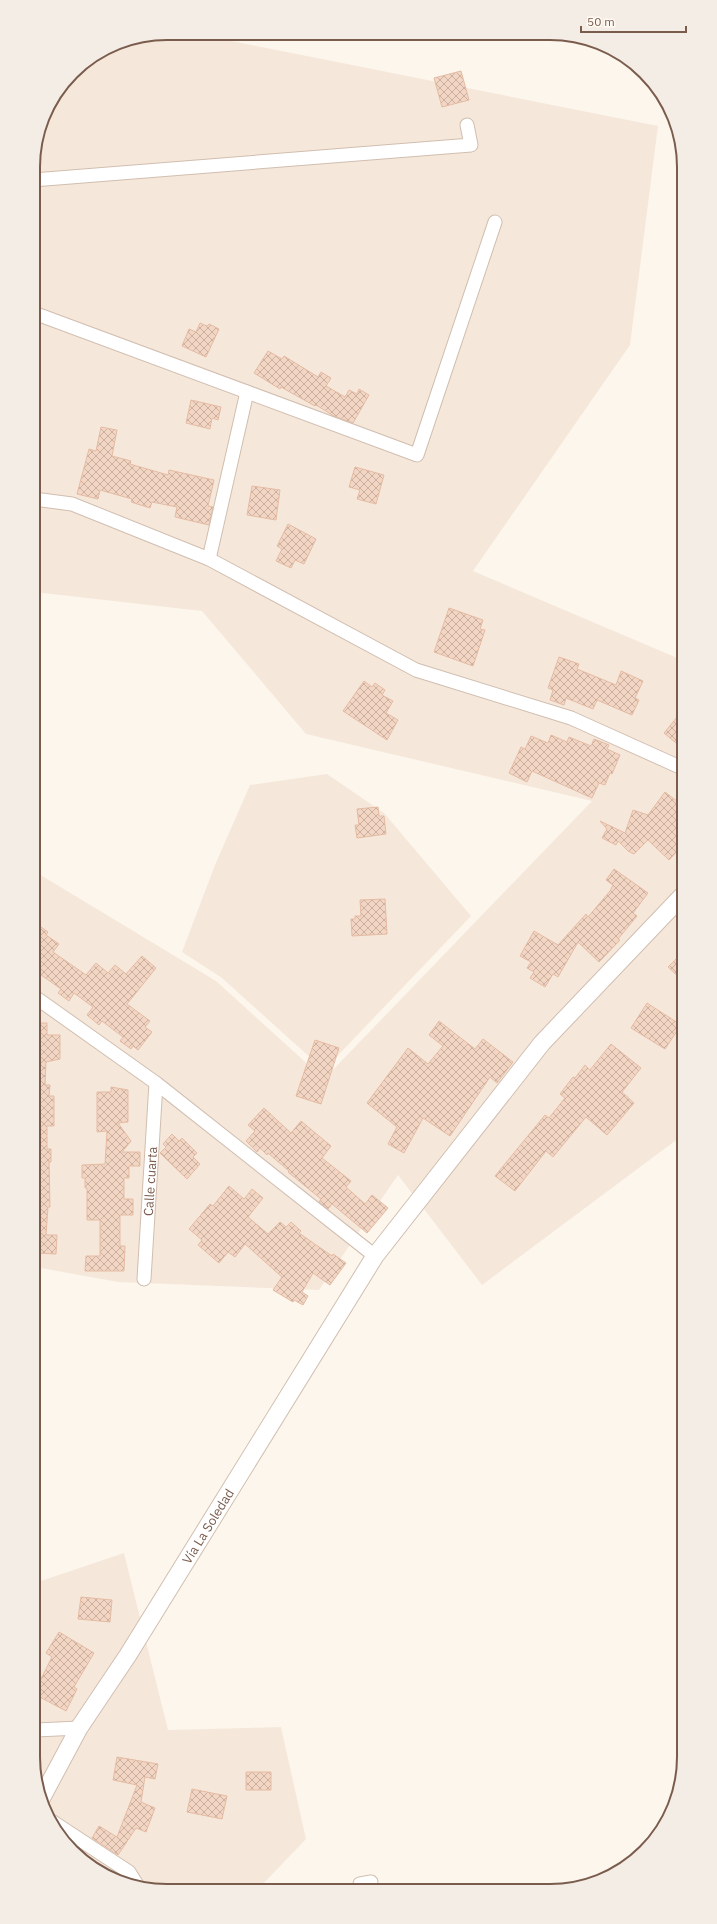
<svg xmlns="http://www.w3.org/2000/svg" width="717" height="1924" viewBox="0 0 717 1924" font-family="'IBM Plex Sans',sans-serif">
<defs>
<pattern id="building-cross-hatch" width="8" height="8" patternUnits="userSpaceOnUse"><rect width="8" height="8" fill="#f3d5c3"/><path d="M0 0l8 8M0 8l8-8" fill="none" stroke="#cab0a1"/></pattern>
</defs>
<rect width="100%" height="100%" fill="#fdf6ec"/>
<path fill="#f5e8da" d="M167,33H191L658,126L630,345L473,571L682,660L683,1135L482,1285L398,1175L319,1290L118,1282L35,1267L34,871L216,981L324,1079L592,801L306,734L202,611L34,592L33,158L47,108L79,67L116,43Z
M327,774L384,813L471,916L324,1070L222,978L182,952L215,865L250,785Z
M124,1553L168,1730L281,1727L306,1839L259,1888H141L108,1877L73,1852L51,1824L36,1783L35,1583Z"/>
<path fill="url(#building-cross-hatch)" stroke="#e6bba3" d="M461,71L469,100L442,107L434,78Z
M200,323L207,326L209,324L219,329L206,357L182,346L189,329L196,332Z
M268,351L282,359L284,356L318,377L321,372L331,378L326,386L345,397L349,390L357,394L359,389L369,395L353,423L334,416L316,405L315,406L281,387L280,389L254,373Z
M191,400L221,407L218,420L212,418L210,429L186,423Z
M101,427L117,430L112,456L131,461L130,464L168,475L169,470L214,480L208,506L213,507L209,525L175,517L177,507L152,502L150,508L131,502L132,499L100,490L98,499L77,494L89,449L96,451Z
M355,467L384,475L376,504L357,499L360,490L349,487Z
M252,486L280,490L276,520L247,515Z
M288,524L316,539L304,564L295,560L291,568L276,561L282,549L277,546Z
M449,608L483,620L480,629L485,630L473,666L434,652Z
M559,657L579,664L577,669L616,685L621,671L643,681L635,698L639,700L632,715L597,700L593,709L566,698L564,705L550,700L553,690L548,688Z
M364,681L372,687L375,683L385,690L382,695L393,701L386,713L398,720L387,740L343,711Z
M682,711V748L664,733Z
M551,735L567,742L569,737L591,746L594,739L609,745L607,749L620,755L612,774L610,773L605,785L599,783L592,798L532,771L527,782L509,773L521,747L525,749L531,736L548,743Z
M665,792L682,805V846L669,860L648,840L634,854L628,851L618,841L616,845L602,838L607,829L600,821L625,833L633,810L648,815Z
M378,807L379,816H384L386,834L357,838L355,825H359L357,809Z
M614,869L648,893L633,913L637,916L618,939L620,940L599,962L578,942L558,977L553,974L545,987L530,978L534,972L527,968L531,962L520,956L534,931L558,945L586,914L588,917L610,891L613,885L606,880Z
M385,899L387,934L352,936L351,919H355V916H361L360,900Z
M34,922L48,932L46,935L59,944L53,952L86,975L96,963L108,973L115,965L126,974L142,956L156,968L127,1004L150,1021L145,1027L152,1032L138,1050L133,1046L131,1049L120,1041L123,1037L102,1021L99,1025L87,1015L93,1007L74,993L69,1001L58,993L61,989L34,970Z
M683,952V981L668,967Z
M647,1003L681,1025L665,1049L631,1028Z
M439,1021L475,1049L483,1039L513,1062L497,1083L490,1077L450,1136L423,1118L404,1153L388,1144L397,1127L367,1103L408,1048L428,1064L443,1046L429,1035Z
M35,1023H47V1035H60V1059L46,1062L45,1085H50L49,1096H54V1126H47V1149H51V1162H49L50,1207H48L46,1235H57L56,1254L35,1253Z
M315,1040L339,1048L321,1104L296,1096Z
M611,1044L641,1068L622,1092L634,1103L607,1135L586,1117L553,1157L546,1151L515,1191L495,1176L545,1115L549,1118L565,1098L560,1094L573,1077L575,1078L585,1065L590,1070Z
M111,1087L128,1090V1122L118,1123L131,1141L122,1152H140V1166H129V1178H124V1199H133V1215H120V1246H125L124,1271H85L86,1256H100V1220H87V1188H85V1178H82V1165L105,1164L107,1131L97,1132V1092H111Z
M264,1108L291,1133L301,1121L331,1146L322,1158L351,1181L346,1187L365,1204L372,1195L388,1208L367,1233L332,1204L328,1209L319,1202L321,1199L288,1172L289,1171L268,1153L267,1155L260,1148L257,1152L246,1141L255,1131L248,1125Z
M172,1134L179,1141L182,1138L197,1153L193,1157L200,1164L187,1179L160,1153L166,1147L163,1144Z
M229,1186L244,1199L252,1189L263,1198L248,1217L268,1234L280,1222L286,1227L291,1222L301,1231L299,1233L332,1256L333,1254L346,1263L330,1285L313,1273L302,1292L308,1296L303,1305L294,1300L293,1302L273,1290L282,1277L245,1244L235,1257L228,1252L219,1263L198,1245L202,1240L189,1229L210,1204L213,1206Z
M81,1597L112,1600L110,1622L78,1619Z
M59,1632L94,1653L74,1687L77,1689L66,1711L36,1695V1689L52,1657L46,1653Z
M117,1757L158,1764L155,1779L145,1777L141,1802L155,1808L146,1832L136,1828L118,1855L92,1838L99,1826L117,1837L137,1785L113,1780Z
M246,1772H271V1790H246Z
M192,1789L227,1796L222,1819L187,1812Z"/>
<g fill="none" stroke-linecap="round" stroke-linejoin="round">
<g stroke="#d1beb0" stroke-width="15">
<g id="minor">
<path d="M33,180L471,145L467,125"/>
<path d="M34,313L417,455L495,222"/>
<path d="M34,499L72,504L209,559L416,670L571,718L682,768"/>
<path d="M209,559L247,392"/>
<path d="M35,997L156,1083L375,1256"/>
<path id="s1" d="M144,1279L156,1083"/>
<path d="M36,1730L79,1728"/>
<path d="M50,1820L129,1872L139,1888"/>
<path d="M359,1888L360,1884L371,1882"/>
</g>
</g>
<g stroke="#d1beb0" stroke-width="19">
<g id="tertiary">
<path id="s2" d="M41,1799L79,1728L128,1655L375,1256L542,1043L682,896"/>
</g>
</g>
<use href="#minor" stroke="#fff" stroke-width="13"/>
<use href="#tertiary" stroke="#fff" stroke-width="17"/>
</g>
<g text-anchor="middle" stroke-width="3.5" stroke-linejoin="round" paint-order="stroke">
<g font-size="13" fill="#7a5c4d" stroke="#fffaf3">
<text dy="5" stroke="none"><textPath href="#s1" startOffset="98">Calle cuarta</textPath></text>
<text dy="5" stroke="none"><textPath href="#s2" startOffset="320">Vía La Soledad</textPath></text>
</g>
</g>
<path d="M0 0H717V1924H0ZM167 40H550A127 127 0 0 1 677 167V1757A127 127 0 0 1 550 1884H167A127 127 0 0 1 40 1757V167A127 127 0 0 1 167 40Z" fill="#f4ede6" fill-rule="evenodd"/>
<path fill="none" stroke="#7a5c4d" stroke-width="2" d="M167 40H550A127 127 0 0 1 677 167V1757A127 127 0 0 1 550 1884H167A127 127 0 0 1 40 1757V167A127 127 0 0 1 167 40Z"/>
<path d="M581 26v6h105v-6" fill="none" stroke="#7a5c4d" stroke-width="2"/>
<text x="587" y="26" font-size="12" fill="#7a5c4d" stroke="#fffaf3" stroke-width="3" paint-order="stroke">50 m</text>
</svg>
